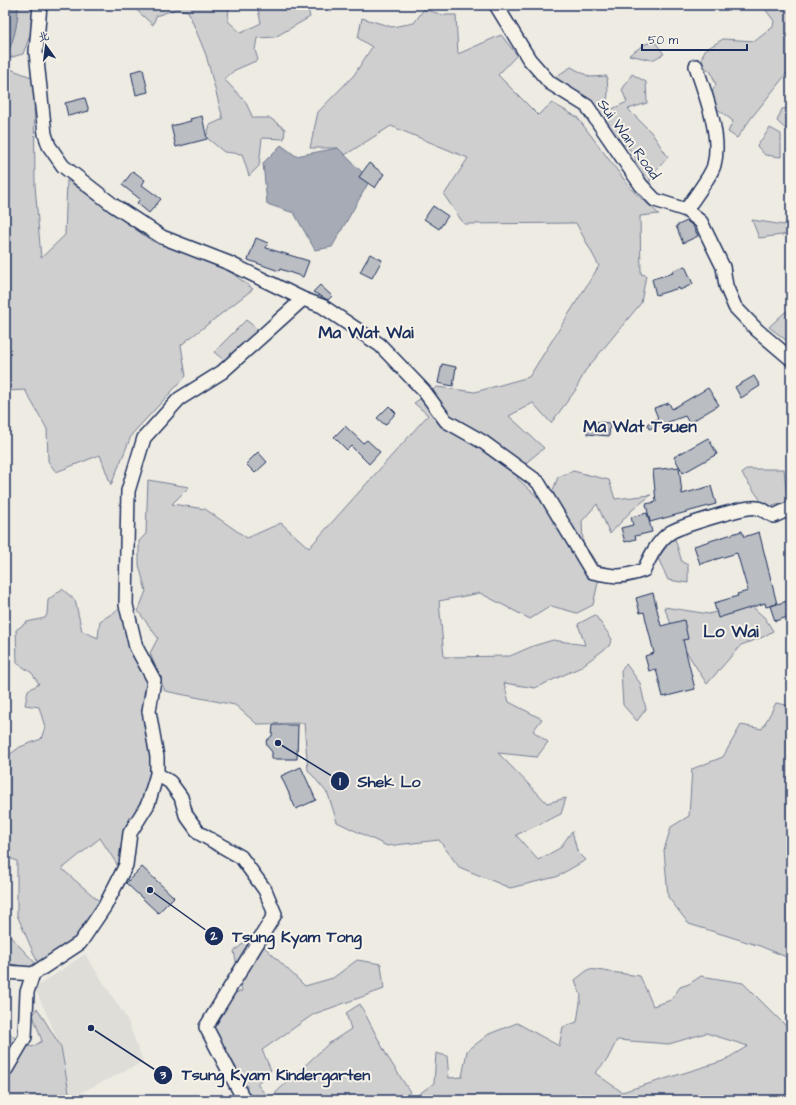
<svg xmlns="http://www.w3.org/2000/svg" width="796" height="1105" viewBox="0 0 796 1105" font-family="'Architects Daughter','LXGW WenKai TC',sans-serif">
<rect width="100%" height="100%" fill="#eeebe2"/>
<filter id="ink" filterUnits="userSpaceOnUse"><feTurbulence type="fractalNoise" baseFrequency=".025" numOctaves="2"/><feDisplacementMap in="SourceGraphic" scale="8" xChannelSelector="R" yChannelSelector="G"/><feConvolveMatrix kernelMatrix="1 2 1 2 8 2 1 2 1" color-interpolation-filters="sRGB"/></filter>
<g filter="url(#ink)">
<path fill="#deddd8" d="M85,954L127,1019L143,1062L70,1098L61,1047L35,988Z"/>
<path fill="#cfcfcf" stroke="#757f96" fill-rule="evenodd" d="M18,5H36L38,14L23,54L5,59C14,37 17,30 18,5Z
M131,5H229L228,21L241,33L261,23L257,5H307L310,17L275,37L257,38L255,50L258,60L235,70L224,79L245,101L253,118H270L285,129L284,139L262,138L259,166L249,176L242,154L224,152L206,137L210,125L223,119L206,55L188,11L176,9L156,16L153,25Z
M762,5H791V68L752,117L737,138L728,132L733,121L711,104V93L716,85L711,72L703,66L702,57L705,50L723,39L755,41L773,27L774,21Z
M424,9L443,15H456L458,54L501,35L517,55L498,75L538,115L552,103L577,117L632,190L659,214L640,216L641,274L646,275L641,303L585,371L575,391L551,423L533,403L509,416L544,448L528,461L517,478L547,506L558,477L573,471L609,480L615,499L651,495L632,510L610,534L597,504L582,521L583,543L601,569L593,605L577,613L551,606L530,619L480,593L439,601L444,657L510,656L533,646L553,640L585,645L578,624L595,615L612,639L609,646L579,668L535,688L504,683L509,702L542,719L533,731L548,742L537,757L498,753L547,803L566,798L561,814L516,835L538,860L560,848L572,831L577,851L586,860L556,877L510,888L459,867L439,840L387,846L337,822L328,794L308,770L304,723L257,724L235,705L165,691L150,653L158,638L138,611L146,591L139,565V541L146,534L148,480L189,487L172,504L205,509L247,538L281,523L309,548L428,415L414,403L437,387L475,392L529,377L599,266L576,223L464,224L444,195L468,158L391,126L345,155L338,148H310L318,112L354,75L372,47L358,38L362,18L392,27L414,23Z
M655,42L664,54L652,60L629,55L645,44Z
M5,67L34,78L35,185L41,258L65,235L67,180L152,241L220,264L253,289L181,345L186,376L132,434L111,485L100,455L56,472L48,461L47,429L25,390L5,391Z
M571,67L590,77L607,76L608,93L606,112L627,102L622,90L632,74L646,82L647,103L628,109L651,132L668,157L651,176L649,186L636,168L635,154L557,88L555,77Z
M791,108V134L777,121L782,109Z
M770,128L781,134V157L765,155L757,146Z
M791,215V231L789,234L759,238L752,220L784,225Z
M785,312H791V344L769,327Z
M246,320L261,332L229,364L214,352Z
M746,469H784L787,496H791V501L766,508L742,474Z
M675,539L682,562L688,565V583L668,580L658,558L671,541Z
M62,589L75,600L82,631L98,638L100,621L126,605L154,680L157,774L122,872L100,838L62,869L105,906L80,943L40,969L5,963V931L40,968L17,915V861L5,856V749L9,755L20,747L41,739L45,727L39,707L25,705L28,690L39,684L32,673L17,663L16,630L27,622L45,618L47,614L48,600Z
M747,602L765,618L773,631L763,637L741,645L707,684L676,636L664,607L709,614Z
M626,664L640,683L646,709L637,721L623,705L621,671Z
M776,703L791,706V959L760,946L689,924L668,897L664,850L671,827L689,816L692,769L723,757L741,725L762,729Z
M253,936L305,986L333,978L357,960L381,964L384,989L314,1014L262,1050L271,1070L257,1084L269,1099L328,1044L351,1029L346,1013L360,1004L387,1056L410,1092L403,1100H246L247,1086L206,1017L215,998L242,991L234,951Z
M589,969L640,976L653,1006L671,1000L680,987L689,984L701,976L743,983L791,1031V1100H411L434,1083L436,1053L447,1056L449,1078L462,1077L467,1051L489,1034L517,1023L559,1046L563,1027L577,1022L581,996L575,980ZM706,1033L748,1046L723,1061L622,1092L595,1073L607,1060L617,1040L669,1044Z
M37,1008L61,1047L70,1098L69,1100H5V1017C7,1037 15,1039 32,1047L42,1041L33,1015Z"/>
<path fill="#a6abb5" stroke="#6e7992" d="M5,5H18C18,25 14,40 5,59Z
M281,145L296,156L338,148L370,180L332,247L315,250L294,213L267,204L263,163Z"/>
<path fill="#babdc2" stroke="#1b2f5e" d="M143,69L148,92L136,95L131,72Z
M85,98L89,111L68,116L65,103Z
M202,116L207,139L176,147L171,126L191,121L190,119Z
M369,163L384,174L375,188L359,177Z
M133,171L145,180L142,185L161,199L149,213L137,203L140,199L122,185Z
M433,206L448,216L439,229L424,219Z
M687,221L693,226L698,236L683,243L676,226Z
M256,238L268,243L266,248L309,261L303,277L280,269L279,271L248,260Z
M370,254L382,260L372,278L360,272Z
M685,266L693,284L680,290L679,288L656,295L652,279L673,273L672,271Z
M320,285L332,296L328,300L313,292Z
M442,364L456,367L453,386L438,383Z
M754,376L760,386L741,398L735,387Z
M708,388L719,405L689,423L685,416L649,429L647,424L658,418L654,408L669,403L672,409Z
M389,406L396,413L385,425L377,418Z
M588,421L610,423L609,436L587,434Z
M345,426L363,443L367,440L380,452L369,464L351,446L347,450L334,437Z
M708,438L717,454L683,473L674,457Z
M258,452L267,462L255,473L246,464Z
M679,467L682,494L711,486L716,504L650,522L646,504L656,502L653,470Z
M647,513L652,532L635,536L636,539L625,542L621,528L633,525L631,517Z
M742,531L744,537L759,532L777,604L766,607L765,603L718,618L714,603L738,596L737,594L748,591L737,553L700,564L694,546Z
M653,593L661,626L684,620L688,639L683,640L695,689L663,697L656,669L649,671L645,656L654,653L644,612L640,613L636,598Z
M791,600V616L775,621L770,606Z
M273,725H298L297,759H272V752L267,746L266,741L272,736Z
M301,767L316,800L296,809L281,776Z
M142,867L174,897L158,913L126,883Z"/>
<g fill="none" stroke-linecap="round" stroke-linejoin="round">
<g stroke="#1b2f5e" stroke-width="16">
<path id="street" d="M40,5L36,52L45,134L49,146L63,166L113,205L162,237L229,263L303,299L322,306L380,345L424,391L446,421L483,442L538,482L592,572C615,577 622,578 644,570C650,557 658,540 671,532C682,526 747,505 757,508C763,509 769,514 774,516L791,508
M496,5L529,59L550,83L587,106L641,185L655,200L686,210L701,222L723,267L726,286L735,307L757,330L791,359
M686,210C693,199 712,175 714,165C722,136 705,94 696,66
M157,774L170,782L181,797L186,815L199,833L241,857L265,890L275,914L206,1027L244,1100
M5,972L33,974L80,943L105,906L126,865L130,833L148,804L157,774V757L149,711L154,680L136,647L126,605L128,491L144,438L179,399L222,372L303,299
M5,1071L25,1037L27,992L33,974"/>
</g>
<use href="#street" stroke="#f7f3e8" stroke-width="13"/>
</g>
</g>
<g text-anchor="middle" stroke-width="4" stroke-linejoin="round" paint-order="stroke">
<g font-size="15" fill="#1b2f5e" stroke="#f7f3e8">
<text transform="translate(629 139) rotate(54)" y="5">Sui Wan Road</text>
</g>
<g font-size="17" font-weight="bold" fill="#1b2f5e" stroke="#f7f3e8">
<text x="366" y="338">Ma Wat Wai</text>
<text x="640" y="432">Ma Wat Tsuen</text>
<text x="731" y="637">Lo Wai</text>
</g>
</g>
<path fill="none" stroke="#1b2f5e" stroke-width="1.5" d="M278 743L340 781M150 890L214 936M91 1028L163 1075"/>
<g fill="#1b2f5e" stroke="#f7f3e8" stroke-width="1.5">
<circle cx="278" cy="743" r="4"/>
<circle cx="150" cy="890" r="4"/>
<circle cx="91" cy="1028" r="4"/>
<circle cx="340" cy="781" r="10"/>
<circle cx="214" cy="936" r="10"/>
<circle cx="163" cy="1075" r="10"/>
</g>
<g font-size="12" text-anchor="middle" font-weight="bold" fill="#fff">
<text x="340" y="785">1</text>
<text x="214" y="940">2</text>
<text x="163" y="1079">3</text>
</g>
<g font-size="16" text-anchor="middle" font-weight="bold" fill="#1b2f5e" stroke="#f7f3e8" stroke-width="4" stroke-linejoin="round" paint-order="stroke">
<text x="389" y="787">Shek Lo</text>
<text x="297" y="942">Tsung Kyam Tong</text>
<text x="276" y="1080">Tsung Kyam Kindergarten</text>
</g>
<rect width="796" height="1105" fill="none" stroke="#f7f3e8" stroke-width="20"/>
<rect x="10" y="10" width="776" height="1085" fill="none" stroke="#1b2f5e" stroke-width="1.5" filter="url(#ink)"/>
<g transform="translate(46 46) rotate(346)" stroke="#f7f3e8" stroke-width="3" paint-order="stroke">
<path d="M0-3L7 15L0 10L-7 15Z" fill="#1b2f5e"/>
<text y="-6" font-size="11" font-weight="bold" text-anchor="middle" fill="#1b2f5e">北</text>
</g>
<path d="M642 44v6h105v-6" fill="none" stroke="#1b2f5e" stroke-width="2"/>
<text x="648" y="44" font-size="12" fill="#1b2f5e" stroke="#f7f3e8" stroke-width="3" paint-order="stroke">50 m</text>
</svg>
